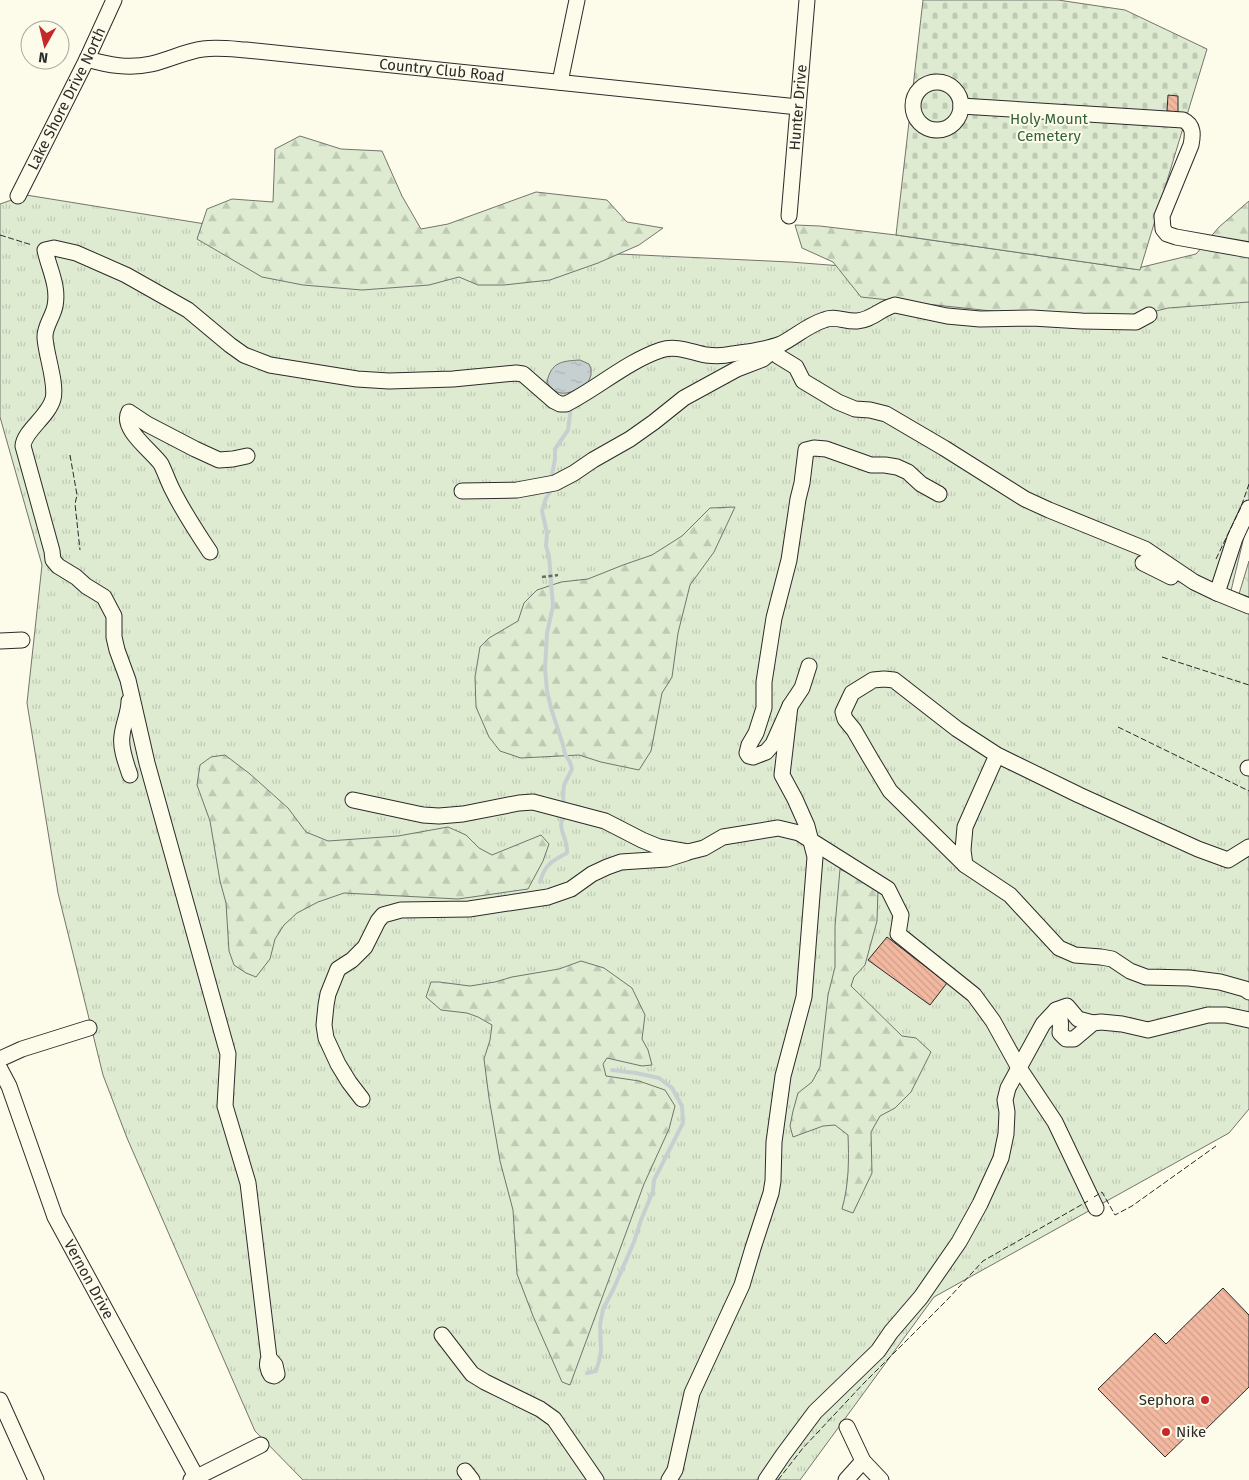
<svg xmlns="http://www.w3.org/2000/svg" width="1249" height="1480" viewBox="0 0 1249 1480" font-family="'Fira Sans',sans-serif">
<defs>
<pattern id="grass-tufts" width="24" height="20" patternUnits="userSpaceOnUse" patternTransform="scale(1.25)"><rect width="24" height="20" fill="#deebd1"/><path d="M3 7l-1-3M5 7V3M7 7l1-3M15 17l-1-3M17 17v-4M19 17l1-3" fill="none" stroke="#bfcab4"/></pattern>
<pattern id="forest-firs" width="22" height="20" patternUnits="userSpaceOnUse" patternTransform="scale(1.25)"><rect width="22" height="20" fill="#deebd1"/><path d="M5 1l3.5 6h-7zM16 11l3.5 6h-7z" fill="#bfcab4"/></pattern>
<pattern id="cemetery-stones" width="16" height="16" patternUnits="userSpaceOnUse" patternTransform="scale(1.25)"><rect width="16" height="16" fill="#deebd1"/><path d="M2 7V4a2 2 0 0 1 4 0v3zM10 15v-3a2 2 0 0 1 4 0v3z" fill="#bfcab4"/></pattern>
<pattern id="park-crowns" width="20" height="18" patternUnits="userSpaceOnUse" patternTransform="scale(1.25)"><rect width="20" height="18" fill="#deebd1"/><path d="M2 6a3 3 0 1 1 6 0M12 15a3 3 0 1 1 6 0" fill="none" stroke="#bfcab4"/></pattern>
<pattern id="water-ripples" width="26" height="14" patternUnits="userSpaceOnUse" patternTransform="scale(1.25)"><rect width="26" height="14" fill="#c7d0d0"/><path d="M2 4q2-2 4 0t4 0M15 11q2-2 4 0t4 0" fill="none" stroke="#abb3b3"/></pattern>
<pattern id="building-back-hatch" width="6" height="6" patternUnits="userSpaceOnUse" patternTransform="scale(1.25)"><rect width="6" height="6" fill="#f2b8a0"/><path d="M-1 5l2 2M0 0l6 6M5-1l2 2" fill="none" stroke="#d09e8a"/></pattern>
</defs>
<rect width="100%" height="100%" fill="#fdfbea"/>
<path fill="url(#grass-tufts)" stroke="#74746e" d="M26,195L298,239L790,262L1180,292L1249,302V516L1230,595L1249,602V1109L1229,1133L934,1297L800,1480H303L255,1431L127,1138L103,1075L58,893L27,703L42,565L0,417V204Z"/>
<path fill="url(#forest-firs)" stroke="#74746e" d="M300,136L341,149L382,151L402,196L421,229L448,224L536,192L607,200L627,222L663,228L639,245L598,263L550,280L504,285H478L459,277L429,285L362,290L303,285L262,277L197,239L207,209L232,199L273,202L275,149Z
M1249,201V302L1168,308L1136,316L1057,318L861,297L833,262L802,248L795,225L820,226L896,235L1134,269L1196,254L1219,227Z
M735,507L714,552L690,585L678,633L672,677L662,693L651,751L639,770L601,762L579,755L521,758L500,751L489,737L476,707L475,677L480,647L489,638L518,621L524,603L537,590L561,582L588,579L623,565L652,555L682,536L710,508Z
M225,755L250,774L288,808L306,832L328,841L398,836L448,827L466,835L479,848L492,855L541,835L549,844L543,861L528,889L458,899L344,893L318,902L297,913L284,925L275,939L270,959L256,977L246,973L234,965L229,951L226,903L220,881L210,821L197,785L200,765L211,757Z
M840,869L878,889L877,921L865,965L854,977L851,986L902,1036L916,1038L931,1052L911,1092L895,1108L880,1116L871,1132L872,1173L853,1213L842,1209C849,1184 849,1160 848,1135L835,1125L823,1126L793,1137L790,1126L793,1111L798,1093L812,1082L820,1067L828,995L835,967V926Z
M581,961L604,968L632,988L645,1015L642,1039L648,1050L652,1065L642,1066L607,1058L603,1064L606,1076L639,1081L665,1090L675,1106L669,1129L644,1184L570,1385L562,1382L533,1316L517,1274L513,1210L500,1161L489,1098L484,1059L490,1040L492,1025L478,1017L467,1013L441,1010L426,997L431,982H439L470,986L495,982L512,977L559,969Z"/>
<path fill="url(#cemetery-stones)" stroke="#74746e" d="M923,0H1058L1125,10L1207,49L1140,270L896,235Z"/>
<path fill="url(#park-crowns)" stroke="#74746e" d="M1249,561V597L1239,594Z"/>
<path fill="url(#water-ripples)" stroke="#74746e" d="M580,360L589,364L591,369V375L588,383C574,392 558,401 547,382C551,362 562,361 580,360Z"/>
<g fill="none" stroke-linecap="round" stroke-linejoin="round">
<path stroke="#c7d0d0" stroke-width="4" d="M551,480L555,459V449L568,430L571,407
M552,489L546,498L542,511L547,533L546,546L549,556L553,606L547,633L545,668L547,691L551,708L563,745L565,754L570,762L572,769L564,785L563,795L564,807
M540,882C545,864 552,861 567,853C568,837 557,832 563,814
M587,1373L596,1371L599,1361L601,1351L600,1325L603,1309L613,1290L634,1242L641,1220L653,1191L654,1180L683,1123L682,1106L672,1088L659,1078L636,1073L612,1070"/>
</g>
<path fill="url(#building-back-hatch)" stroke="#2b2b2b" d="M1168,95L1178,96V112L1167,111Z
M887,937L947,983L930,1005L868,960Z
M1223,1288L1249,1315V1387L1202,1433L1196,1427L1165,1457L1098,1389L1155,1333L1166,1344Z"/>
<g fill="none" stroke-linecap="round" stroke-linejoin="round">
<g stroke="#2b2b2b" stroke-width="17">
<g id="minor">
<path id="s1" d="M87,59C108,65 129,69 151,64C169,60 186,51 203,49C217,47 232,49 246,50L798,107"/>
<path d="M560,82L577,0"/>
<circle cx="937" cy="106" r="24"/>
<path d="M961,106L1183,120C1194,125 1193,135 1191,145L1162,216L1163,229L1167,234L1176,237L1249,250"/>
<path id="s2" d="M18,196L87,59L114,0"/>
<path id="s3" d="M789,216L807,0"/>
<path d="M773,347L778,356L796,367L803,381L838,402L855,409L870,410L886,414L944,448L1025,499L1049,510L1145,549L1194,582L1217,593"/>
<path d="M462,491L517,490L555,483L574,473L593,460L630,439L654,422L684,398L737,369L763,359L769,354L773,347"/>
<path d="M1249,508L1235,538L1217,593L1249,606"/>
<path d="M210,552C196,531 183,511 172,489C168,481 165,472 161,464C152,451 120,429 129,412L147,424L195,449L219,460L233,459L247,456"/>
<path d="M1143,563L1171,577"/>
<path d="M0,641L22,640"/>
<path d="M809,666L802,688L790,706L773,744L766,752L753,757L749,756L747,753L749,745L756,733L764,708V682L774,618L789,560L798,499L802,483L806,450L814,448L826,449L871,465H885L897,467L908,472L921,484L939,494"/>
<path d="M129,701C129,713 123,724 122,736C120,748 126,763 130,775"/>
<path d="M997,755L965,827L963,850L965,865L890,791L872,761L854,730L845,719L843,712L852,693L873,680L884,679L894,680L957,729L997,755L1079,795L1198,849L1228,860L1249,847"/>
<path d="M1248,768H1249"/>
<path d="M353,800L423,815L439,816L463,814L519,803L533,802L605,821L642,840L659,847L688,852L704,848L723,837L778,828L799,833L888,889L901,915L898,934L974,995L993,1021L1019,1068L1055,1122L1096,1208"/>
<path d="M965,865L1010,895L1059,948L1075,955L1101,957L1112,959L1130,971L1146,977L1189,978L1220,982L1245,989L1249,992"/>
<path d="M1056,1010L1067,1006L1078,1019L1093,1023"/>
<path d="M0,1059L22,1049L89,1028"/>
<path id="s4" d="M0,1069L9,1086L55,1217L198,1480"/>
<path d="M362,1099L349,1082L338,1064L326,1038L324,1025L326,1005L328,994L338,969L352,960L365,947L378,921L383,915L401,910L469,909L548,897L571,889L592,874L607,867L621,862L667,859L686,853"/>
<path d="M442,1335L472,1374L485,1382L540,1409L554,1419L596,1480"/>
<path d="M269,1358L275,1365L277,1374L274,1376L271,1375C268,1371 266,1363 269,1358L248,1183L225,1106L228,1054L147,763L128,680L117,650L114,637V616L104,597L86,586L76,577L58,566L53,560L52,551L23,446C24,431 48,417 53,399C57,384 46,355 45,338C44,327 53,317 55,306C59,286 49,269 45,250L54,248L76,253L126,275L188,310L230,345L244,355L270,365L357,379L389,381L453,379L516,373L523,374L554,401L560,404H566C598,388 626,362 661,350C676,345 691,352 706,355C714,356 724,356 732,354C748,352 766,350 781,344C795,337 808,325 824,320C835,315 845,322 857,321C872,320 881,308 895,305L947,316L980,319L1032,318L1082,321L1136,322L1149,315"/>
<path d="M0,1400L36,1480"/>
<path d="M847,1427L863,1461L881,1480"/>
<path d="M465,1471L472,1480"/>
<path d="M191,1480L261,1445"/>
<path d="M669,1480L675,1470L692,1393L742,1285L753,1248L771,1193L773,1181L774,1142L783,1076L804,997L815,857L807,826L795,799L782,775L790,706"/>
<path d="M766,1480L783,1455L815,1412L878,1351L891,1332L921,1297L959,1242L980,1204L1001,1158L1006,1134L1007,1112L1005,1100L1008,1088L1043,1024L1056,1010C1061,1017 1061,1024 1060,1033L1066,1039H1074L1093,1023L1101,1022L1122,1024L1148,1030L1208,1015H1226L1249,1020"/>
<path d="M846,1480L863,1461"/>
</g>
</g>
<path stroke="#6a6964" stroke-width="2.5" stroke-dasharray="4 2.5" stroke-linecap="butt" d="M542,577L558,575"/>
<use href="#minor" stroke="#fdfbea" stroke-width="15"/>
<path stroke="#2b2b2b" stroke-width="1" stroke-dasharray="6 2.5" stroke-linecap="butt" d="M0,235L32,245
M70,455L77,495L75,504L80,550
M1216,559L1241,507L1249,484
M1162,657L1249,685
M1118,727L1249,791
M1094,1197L1102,1192L1115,1215L1132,1206L1216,1146
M778,1480L803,1448L864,1383L947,1300L983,1261L1088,1201"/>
</g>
<g fill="#c62828" stroke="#fdfbea" stroke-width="2">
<circle cx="1205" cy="1400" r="5"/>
<circle cx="1166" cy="1432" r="5"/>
</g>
<g text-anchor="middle" stroke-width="4" stroke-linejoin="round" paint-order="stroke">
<g font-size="15" fill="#2b2b2b" stroke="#fdfbea">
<text dy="5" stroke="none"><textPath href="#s1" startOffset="359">Country Club Road</textPath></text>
<text dy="5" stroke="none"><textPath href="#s2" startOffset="109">Lake Shore Drive North</textPath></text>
<text dy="5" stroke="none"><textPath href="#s3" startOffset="109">Hunter Drive</textPath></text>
<text dy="5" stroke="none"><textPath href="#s4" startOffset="229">Vernon Drive</textPath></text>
</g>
<g font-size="15" fill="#34623c" stroke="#fdfbea">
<text x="1049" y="124">Holy Mount<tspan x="1049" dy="17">Cemetery</tspan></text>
</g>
<g font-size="15" fill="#2b2b2b" stroke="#fdfbea" text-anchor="end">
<text x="1195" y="1405">Sephora</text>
<text x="1176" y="1437" text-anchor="start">Nike</text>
</g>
</g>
<g transform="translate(45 45) rotate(188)"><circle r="24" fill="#fdfbea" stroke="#a9a89e"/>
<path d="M0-4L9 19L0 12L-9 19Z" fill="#c62828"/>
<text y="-8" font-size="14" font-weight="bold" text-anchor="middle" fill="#2b2b2b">N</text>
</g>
</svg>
